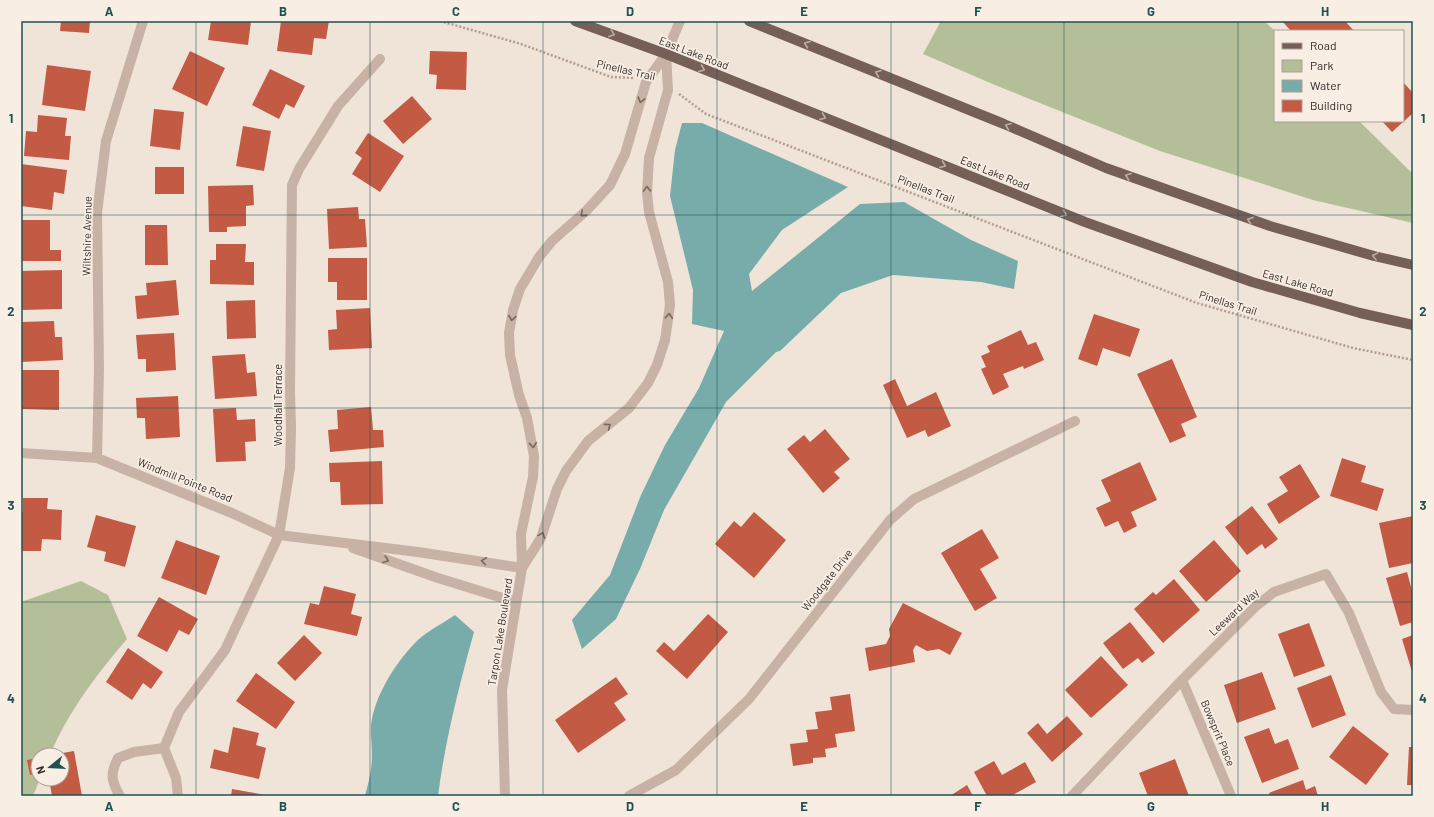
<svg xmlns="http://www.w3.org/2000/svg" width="1434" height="817" viewBox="0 0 1434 817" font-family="Barlow,sans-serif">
<rect width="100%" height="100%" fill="#f0e3d8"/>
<path fill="#b4be99" d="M941,21H1264L1275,31V121H1359L1413,174V223L1313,200L1160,151L995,85L923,54Z
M81,581L108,595L127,639C97,674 68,712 50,755H38V779H40L33,796H21V602Z"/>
<path fill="#78acab" d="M682,123H702L848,187L782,230L749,274L752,291L860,204L904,202L971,240L1018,261L1014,289L981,282L893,275L841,293L780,351L776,352L726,402L664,510L640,569L616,619L582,649L572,620L610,575L641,495L665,445L699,388L724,331L692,324L693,290L670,196L675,150Z
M455,615L474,632C459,686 445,741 438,796H365C372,770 373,762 371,736C368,706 394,664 415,643C425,632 442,624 455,615Z"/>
<path fill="#c25a44" d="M61,21H90L89,33L60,31Z
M211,21H251L248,45L208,40Z
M281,21H329L326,39L314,38L312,55L277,51Z
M1282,21H1345L1354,31H1291Z
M190,51L225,68L207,106L172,89Z
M430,51L467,52L466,90L436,89L437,75L429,74Z
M47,65L91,71L85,111L42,105Z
M270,69L305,86L294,108L286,104L279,119L252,105Z
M1403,82L1413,93V113L1392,132L1382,121H1403Z
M412,96L432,119L403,144L383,121Z
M154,109L184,112L180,150L150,146Z
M38,115L67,118L65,136H71L69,160L24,156L26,131L37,132Z
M243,126L271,131L264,171L236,166Z
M368,133L404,156L380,192L352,174L362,158L355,153Z
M21,164L67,170L64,194L54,192L52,210L21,206Z
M155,167H184V194H155Z
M253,185L254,205L246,206V226L227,227V232H209L208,186Z
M358,207L359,219H365L367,247L329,249L327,209Z
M21,220H50V250H61V261H21Z
M145,225H167L168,265H145Z
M216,244H246L245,262H254V285L210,284V260H216Z
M328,258H367V300H337V282H328Z
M62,270V309L21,310V271Z
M176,280L179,315L137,319L135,296L147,295L146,283Z
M255,300L256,338L227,339L226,301Z
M370,308L372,348L329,350L328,330L337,329L336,310Z
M1094,314L1140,329L1130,357L1103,348L1097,366L1078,359Z
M54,321L55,337H62L63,360L21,362V322Z
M1021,330L1028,345L1036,342L1044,360L1024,369L1023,366L1003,374L1009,387L993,395L981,369L986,367L981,356L990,352L987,346Z
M174,333L176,370L146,372V359H138L136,335Z
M245,354L247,373L255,372L257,396L215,399L212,356Z
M1172,359L1197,417L1181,424L1186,436L1170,443L1137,374Z
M21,370H59V410L21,409Z
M895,379L907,406L936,392L951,426L928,437L925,430L907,438L883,385Z
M178,396L180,437L146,439L145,418H137L136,398Z
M371,407L373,430H383L384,447L330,452L328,430L338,429L337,410Z
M236,408L237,420L255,419L256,441L245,442L246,461L216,462L213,409Z
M825,429L850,459L834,472L840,478L823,493L787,449L804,435L810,442Z
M1342,458L1366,466L1361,482L1384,489L1377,511L1330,496Z
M382,461L383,504L341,505L340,482H330L329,463Z
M1140,462L1157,500L1131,512L1137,526L1124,533L1118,521L1105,527L1096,508L1111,501L1101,480Z
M1300,464L1320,497L1279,524L1267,504L1288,491L1279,477Z
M23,498H48L47,509L62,510L61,540L42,539L41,551H21V512H23Z
M1252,506L1278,539L1265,549L1262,544L1247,555L1225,527Z
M754,512L786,540L754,578L715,544L734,521L741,527Z
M96,515L136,526L125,567L104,561L106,552L87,547Z
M1413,516V563L1389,568L1379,523Z
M982,529L999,558L980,569L997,598L975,611L941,553Z
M176,540L220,556L206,595L161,578Z
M1214,540L1241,571L1206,602L1179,571Z
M1407,572L1413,594V622L1400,626L1386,578Z
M1174,579L1200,610L1163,643L1134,609L1153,592L1156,595Z
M324,586L356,594L351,614L362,617L357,636L304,624L310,603L319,605Z
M159,597L198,619L189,635L179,630L167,652L137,636Z
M903,603L962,633L950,655L939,649L927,651L916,645L913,650L915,662L869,671L865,648L886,644L890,636L889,629Z
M708,614L728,632L687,679L656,651L664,642L674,651Z
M1130,622L1155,653L1142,663L1138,658L1123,669L1103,643Z
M1309,623L1325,666L1294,677L1278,634Z
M304,635L322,653L295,681L277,663Z
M1413,635V675L1402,639Z
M128,648L163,672L151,689L143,683L132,700L106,682Z
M1101,656L1128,685L1091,718L1065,690Z
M1262,672L1276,709L1237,723L1224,685Z
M256,673L295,702L276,729L236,701Z
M1331,675L1346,715L1312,728L1297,688Z
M616,677L628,694L614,703L626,720L578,753L555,720Z
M850,694L855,731L835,734L837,747L825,749L826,757L813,758V763L793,766L790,744L808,742L806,730L818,729L815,712L832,710L830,697Z
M1067,716L1083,734L1052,762L1027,733L1038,723L1047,734Z
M1353,726L1389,754L1366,785L1329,757Z
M233,727L259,733L256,745L266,748L259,779L210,768L214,749L228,753Z
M1269,728L1275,744L1288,739L1299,769L1262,783L1244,737Z
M1409,747H1413V785H1407Z
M74,751L82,796H52L49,779H62V755L57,754Z
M38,758V773L30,775L27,760Z
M1175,759L1189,796H1148L1139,773Z
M994,761L1002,775L1025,762L1036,782L1011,796H987L974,772Z
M1303,780L1306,790L1315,786L1318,796H1270L1269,793Z
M967,785L973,796H950Z
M232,789L265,795V796H231Z"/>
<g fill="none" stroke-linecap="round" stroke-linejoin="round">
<path stroke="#b39c8f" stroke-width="2.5" stroke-dasharray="2 2" stroke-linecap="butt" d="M440,21L521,44L611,77L635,78
M679,94L706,114L1197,303L1353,348L1413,360"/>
<path stroke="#c7b2a5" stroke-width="10" d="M21,453L97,458L234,514L279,535L418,552L522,568
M97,458L99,368L97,213L106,141L143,21
M353,548L438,578L516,602
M522,568L541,538L557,489L566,471L588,441L629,408L648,383L657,365L665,340L670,305L668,282L649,212L647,193L649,158L668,90L666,54
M1182,680L1231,796
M164,748L179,712L225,650L279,535L290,468L291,428L290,391L292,185L299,169L338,106L380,59
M164,748L176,778L178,796
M120,796C111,781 110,774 118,758L134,752L164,748
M505,796L502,690L522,568L521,534L533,477L534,456L527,418L519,395L510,355L509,333L513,310L520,289L539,257L552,241L586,211L610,185L625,154L646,82L666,54L680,21
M629,796L676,770L749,699L890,520L914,499L1075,421
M1072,796L1182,680L1256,606L1274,592L1326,574L1349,613L1381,692L1394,709L1413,710"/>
<path stroke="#755f57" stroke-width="10" d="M575,21L666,54L1085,222L1252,282L1360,313L1413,325
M749,21L1004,124L1106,168L1270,226L1374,256L1413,265"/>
</g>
<defs><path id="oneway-chevron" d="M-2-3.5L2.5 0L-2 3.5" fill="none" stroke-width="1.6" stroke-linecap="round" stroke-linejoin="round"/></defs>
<g stroke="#bdaea5">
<use href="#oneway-chevron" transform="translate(612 34) rotate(20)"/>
<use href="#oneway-chevron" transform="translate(807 44) rotate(-158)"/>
<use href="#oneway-chevron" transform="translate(702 69) rotate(22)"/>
<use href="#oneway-chevron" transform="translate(878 73) rotate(-158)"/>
<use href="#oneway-chevron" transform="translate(823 117) rotate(22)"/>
<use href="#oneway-chevron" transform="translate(1008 126) rotate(-157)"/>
<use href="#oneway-chevron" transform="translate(943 165) rotate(22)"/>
<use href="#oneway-chevron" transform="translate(1128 176) rotate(-160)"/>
<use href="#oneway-chevron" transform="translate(1064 214) rotate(22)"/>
<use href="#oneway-chevron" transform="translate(1250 220) rotate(-160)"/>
<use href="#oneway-chevron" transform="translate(1375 256) rotate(-166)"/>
</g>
<g stroke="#76675f">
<use href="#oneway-chevron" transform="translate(641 100) rotate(105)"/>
<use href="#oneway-chevron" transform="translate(647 189) rotate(-91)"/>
<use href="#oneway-chevron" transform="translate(583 214) rotate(139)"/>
<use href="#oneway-chevron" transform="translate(669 316) rotate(-87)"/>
<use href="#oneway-chevron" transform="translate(512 318) rotate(99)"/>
<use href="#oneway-chevron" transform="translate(608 426) rotate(-37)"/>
<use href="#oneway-chevron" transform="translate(533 445) rotate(84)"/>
<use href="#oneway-chevron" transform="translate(542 535) rotate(-69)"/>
<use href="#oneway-chevron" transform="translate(386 560) rotate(20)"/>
<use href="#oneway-chevron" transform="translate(484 561) rotate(-172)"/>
</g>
<path fill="none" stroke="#1d5353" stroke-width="1" stroke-opacity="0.55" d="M196,21V796M370,21V796M543,21V796M717,21V796M891,21V796M1064,21V796M1238,21V796M21,215H1413M21,408H1413M21,602H1413"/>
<g text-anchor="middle" stroke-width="3.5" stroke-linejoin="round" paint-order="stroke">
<g font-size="11" fill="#332926" stroke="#f8eee4">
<text transform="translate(694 53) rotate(21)" y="4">East Lake Road</text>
<text transform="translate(626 70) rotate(13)" y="4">Pinellas Trail</text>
<text transform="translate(995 173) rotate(22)" y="4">East Lake Road</text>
<text transform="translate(926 189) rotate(21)" y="4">Pinellas Trail</text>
<text transform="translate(87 236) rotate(-89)" y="4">Wiltshire Avenue</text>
<text transform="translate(1298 283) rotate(16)" y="4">East Lake Road</text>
<text transform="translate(1228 303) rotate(17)" y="4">Pinellas Trail</text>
<text transform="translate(278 405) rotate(-90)" y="4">Woodhall Terrace</text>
<text transform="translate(185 480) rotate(22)" y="4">Windmill Pointe Road</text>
<text transform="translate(827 580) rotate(-52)" y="4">Woodgate Drive</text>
<text transform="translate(1234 612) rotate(-43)" y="4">Leeward Way</text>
<text transform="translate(500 632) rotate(-81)" y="4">Tarpon Lake Boulevard</text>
<text transform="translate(1218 733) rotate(67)" y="4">Bowsprit Place</text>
</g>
</g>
<rect width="1434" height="817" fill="none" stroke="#f8eee4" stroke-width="44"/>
<rect x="1274" y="30" width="130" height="92" fill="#f8eee4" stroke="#a99f98"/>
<rect x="1282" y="43" width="20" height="6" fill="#755f57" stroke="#a99f98"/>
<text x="1310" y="50" font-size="12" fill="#332926">Road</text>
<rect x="1282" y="60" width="20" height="12" fill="#b4be99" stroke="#a99f98"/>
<text x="1310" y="70" font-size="12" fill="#332926">Park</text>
<rect x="1282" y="80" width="20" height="12" fill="#78acab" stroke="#a99f98"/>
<text x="1310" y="90" font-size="12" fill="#332926">Water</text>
<rect x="1282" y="100" width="20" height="12" fill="#c25a44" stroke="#a99f98"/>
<text x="1310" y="110" font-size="12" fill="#332926">Building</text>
<g transform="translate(50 767) rotate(252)"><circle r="19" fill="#f8eee4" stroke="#a99f98"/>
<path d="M0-3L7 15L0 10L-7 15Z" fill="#1d5353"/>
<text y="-6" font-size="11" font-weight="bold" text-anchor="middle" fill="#332926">N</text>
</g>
<rect x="22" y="22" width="1390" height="773" fill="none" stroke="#1d5353" stroke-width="1.5"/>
<g font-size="13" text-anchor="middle" font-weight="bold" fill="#1d5353">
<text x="109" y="16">A</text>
<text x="283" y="16">B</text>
<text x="456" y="16">C</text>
<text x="630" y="16">D</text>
<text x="804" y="16">E</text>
<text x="978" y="16">F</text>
<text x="1151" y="16">G</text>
<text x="1325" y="16">H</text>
<text x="11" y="123">1</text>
<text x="1423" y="123">1</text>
<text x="11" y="316">2</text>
<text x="1423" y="316">2</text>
<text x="11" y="510">3</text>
<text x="1423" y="510">3</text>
<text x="11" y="703">4</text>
<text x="1423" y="703">4</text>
<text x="109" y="811">A</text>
<text x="283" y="811">B</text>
<text x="456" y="811">C</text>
<text x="630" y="811">D</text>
<text x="804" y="811">E</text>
<text x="978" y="811">F</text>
<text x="1151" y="811">G</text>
<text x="1325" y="811">H</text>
</g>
</svg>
